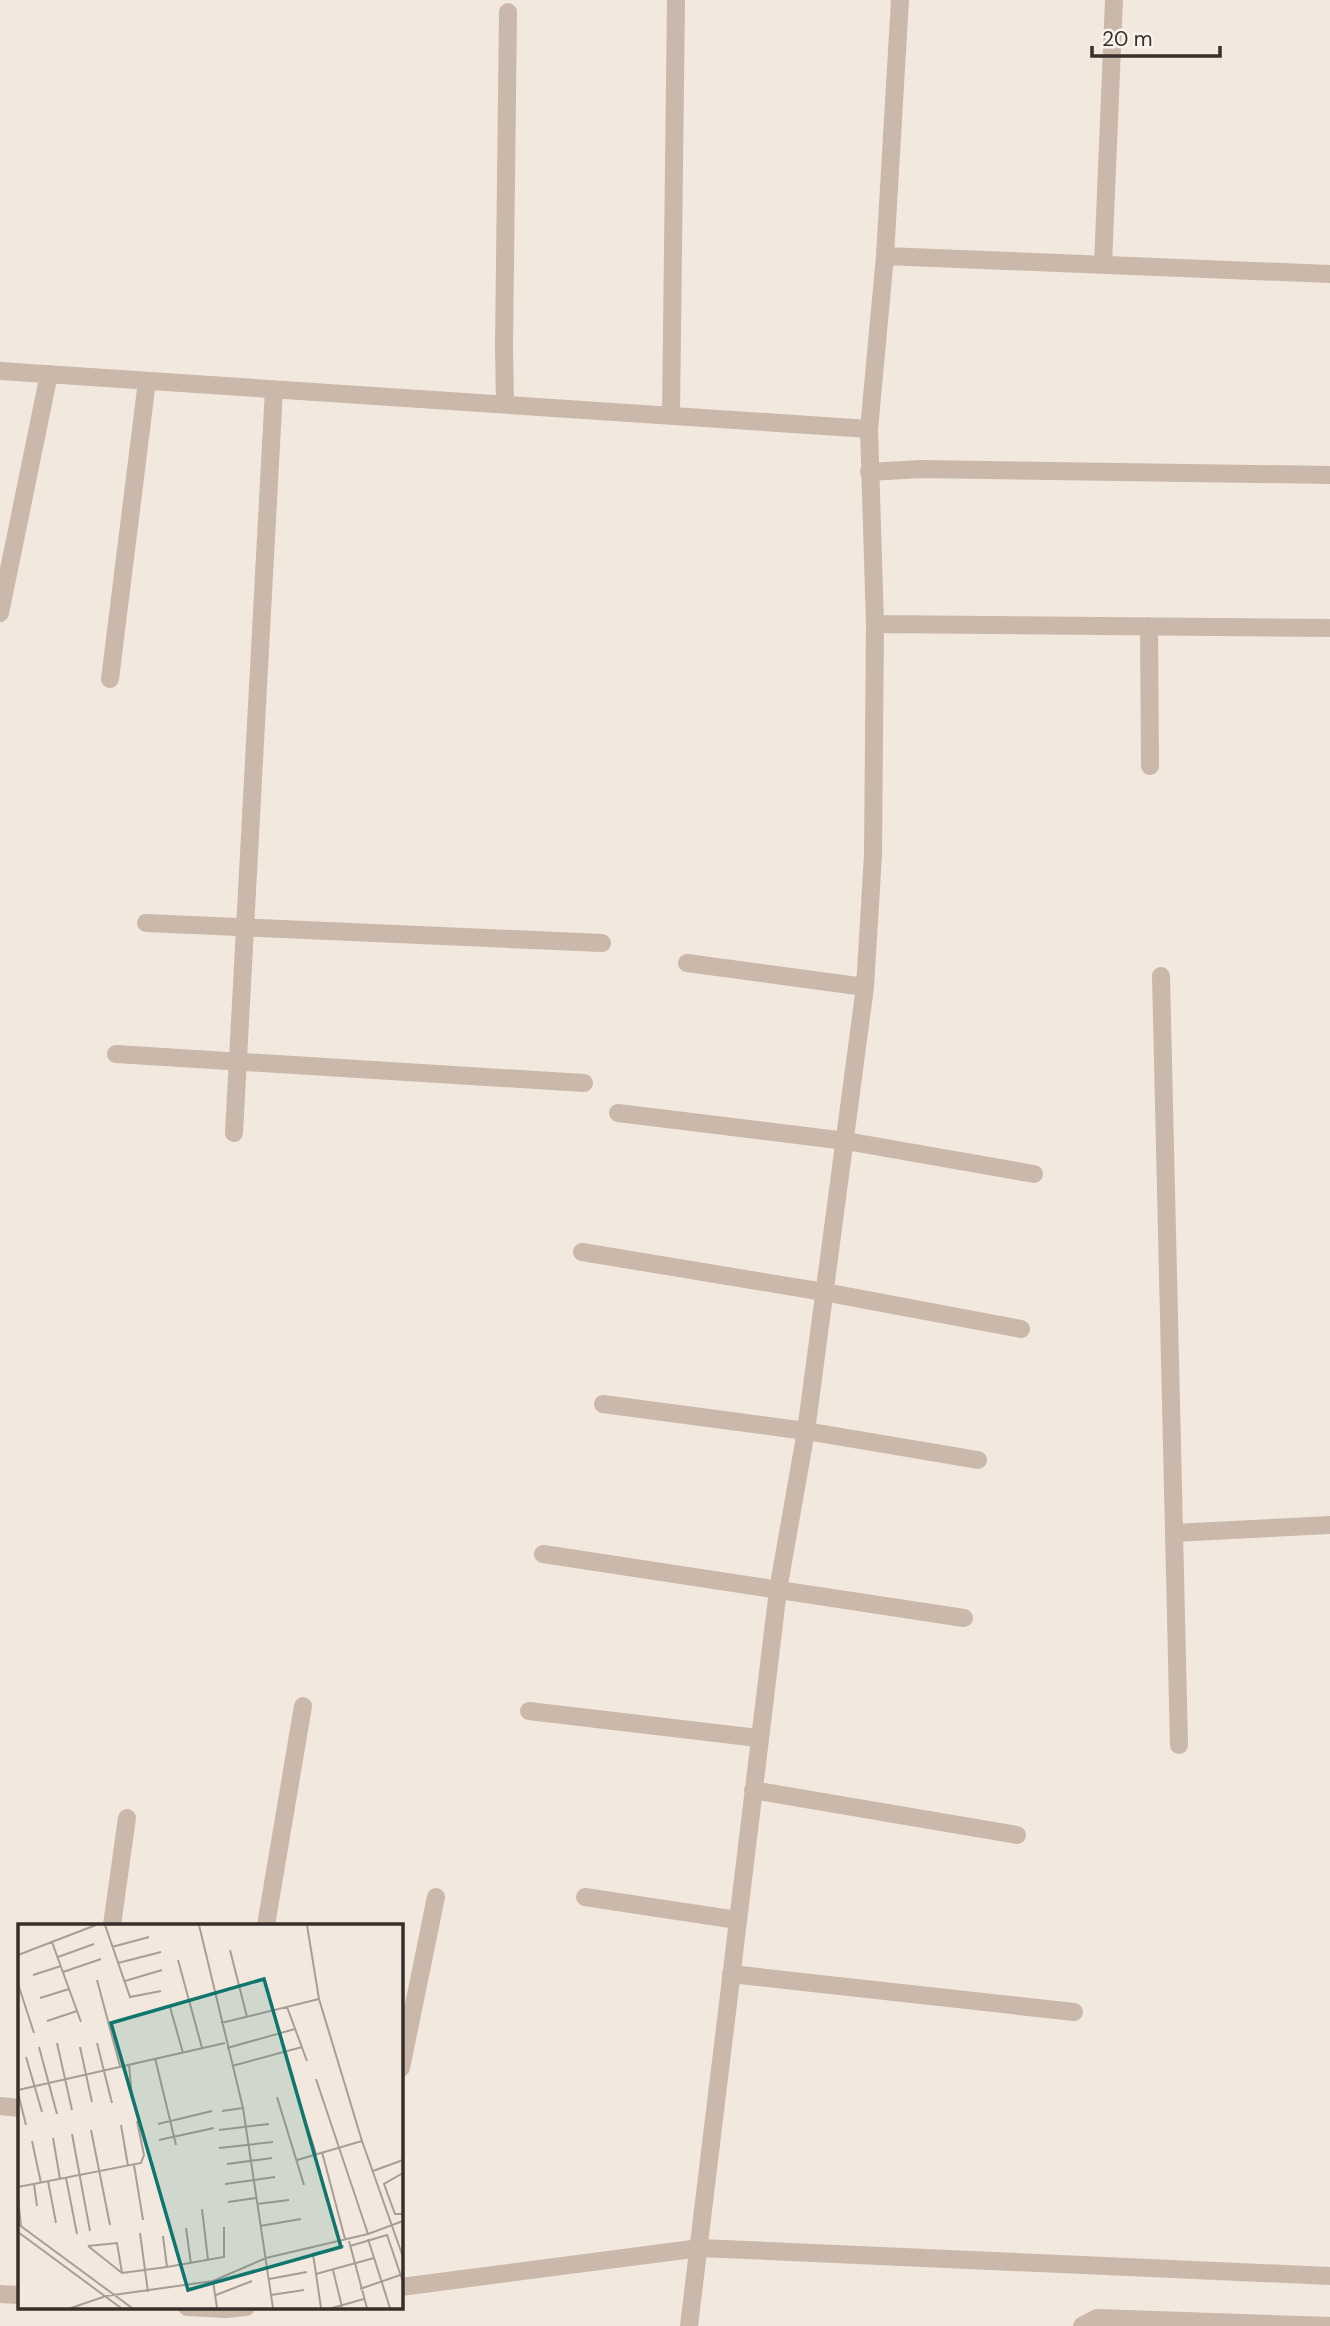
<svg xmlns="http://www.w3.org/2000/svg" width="1330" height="2326" viewBox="0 0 1330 2326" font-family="'DM Sans',sans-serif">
<rect width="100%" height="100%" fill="#f2e8de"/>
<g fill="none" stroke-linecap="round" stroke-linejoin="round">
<path stroke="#cab8aa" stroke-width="18" d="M885,256L1330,274
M1103,265L1114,0
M0,371L869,429
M505,404L504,347L508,12
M671,415L676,0
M869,472L921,469L1330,475
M0,613L49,374
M875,624L1330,628
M1149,626L1150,766
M110,679L147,381
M146,923L602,943
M687,963L865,987
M1161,976L1179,1745
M116,1054L584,1083
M618,1113L846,1141L1034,1174
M234,1133L274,389
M582,1252L824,1292L1021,1329
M603,1404L806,1431L978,1460
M1174,1533L1330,1525
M543,1554L964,1618
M529,1711L758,1738
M753,1790L1017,1835
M585,1897L737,1920
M112,1925L127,1818
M266,1925L303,1706
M731,1974L1074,2012
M401,2068L436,1897
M0,2106L19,2108
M401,2287L700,2248L1330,2276
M0,2294L19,2295
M187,2307L225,2309L246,2307
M689,2326L778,1590L806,1431L865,987L873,855L875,624L869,429L885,256L900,0
M1082,2326L1097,2318L1330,2326"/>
</g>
<g transform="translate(18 1924)">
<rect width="385" height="385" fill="#f2e8de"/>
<path fill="none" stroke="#a89e96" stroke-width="2" d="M87,1L112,73L143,67M181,1L225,184L255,384M289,1L301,75L344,217L385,333M34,18L63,98M94,23L131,13M212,26L229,93M0,31L78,1M40,33L76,20M160,36L184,124M100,39L143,28M45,48L83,35M15,51L43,42M79,56L102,142M107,57L144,46M0,60L16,109M22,74L51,65M152,83L165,129M269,83L289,137M29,97L59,87M203,99L301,75M39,119L54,186M79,119L94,179M21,123L39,190M62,123L74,178M209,124L277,105M8,133L24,188M137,134L158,221M111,140L114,175M214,142L284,123M298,155L350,310M0,166L207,119M278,167L298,230M0,169L8,201M259,173L286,261M204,187L225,184M140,200L194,187M103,201L110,242M73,206L92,301M201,206L251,200M54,210L72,307M35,214L42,255M141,216L196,204M14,217L23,259M201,224L255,218M304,228L327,315M279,236L344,217M209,240L254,234M116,241L125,296M355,247L385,236M385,249L366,260L377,290H385M48,254L59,310M30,257L38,299M16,260L19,282M207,260L257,253M0,263L123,239L126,231L119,197M0,274L3,302M210,278L238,274M239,280L271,276M184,285L190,336M0,300L114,384M242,302L283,295M168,304L173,340M0,308L103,384M122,309L130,368M145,312L149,343M350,315L372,384M331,317L349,384M70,322L104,349L149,343L206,333V303M70,322L99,319L104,349M326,322L295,330L298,350L356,334M332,322L369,311L385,358M315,346L324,383M298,350L303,384M251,355L289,348M195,357L199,384M342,365L385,350M198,371L234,357M253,371L286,366M53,384L88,372L195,357L248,334L350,310L385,297M314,384L346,375"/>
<path fill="#0f766e" fill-opacity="0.15" stroke="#0f766e" stroke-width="3.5" d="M246,55L323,323L170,366L93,99Z"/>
<rect width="385" height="385" fill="none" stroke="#382e2a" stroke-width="3.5"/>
</g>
<path d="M1092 46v10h128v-10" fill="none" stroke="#382e2a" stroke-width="3.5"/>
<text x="1102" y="46" font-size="21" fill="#382e2a" stroke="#faf3eb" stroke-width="5" paint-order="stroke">20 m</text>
</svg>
